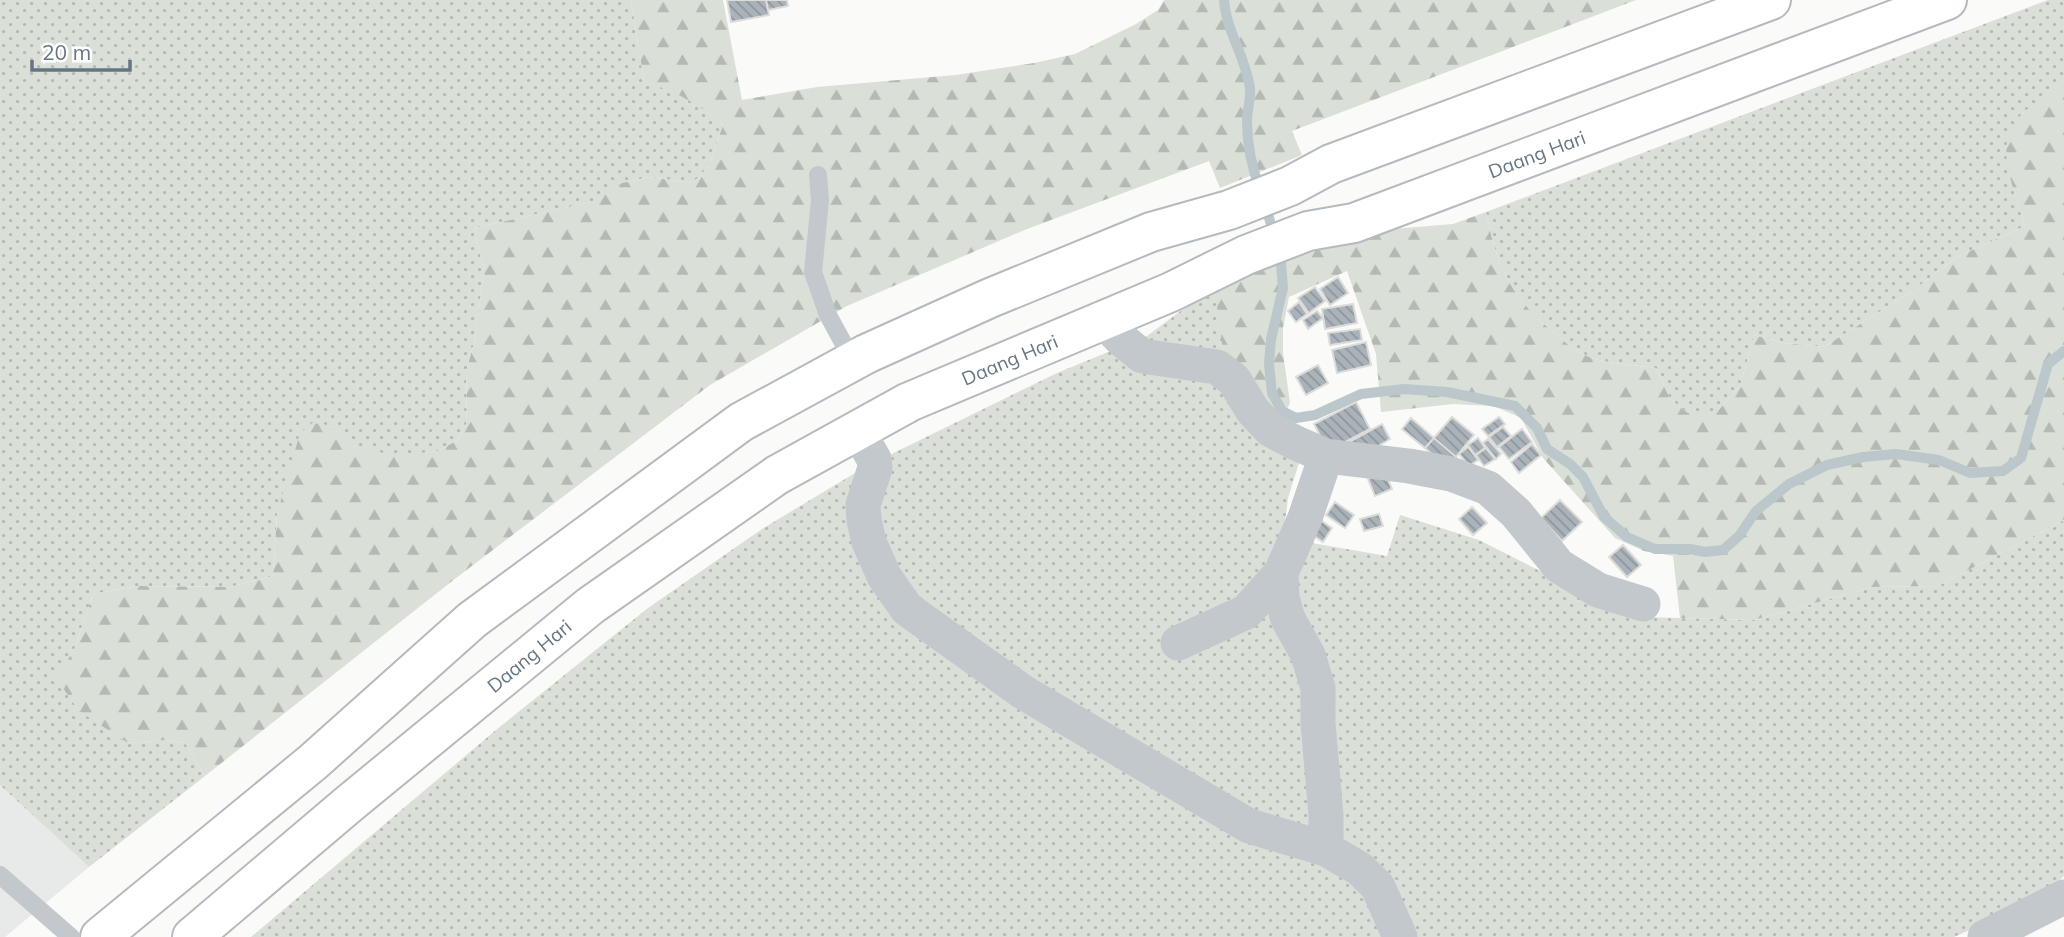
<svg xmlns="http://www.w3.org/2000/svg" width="2064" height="937" viewBox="0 0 2064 937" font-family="Mulish,sans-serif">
<defs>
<pattern id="grass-dots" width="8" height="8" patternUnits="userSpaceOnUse" patternTransform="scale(1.75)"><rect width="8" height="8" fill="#dadfd7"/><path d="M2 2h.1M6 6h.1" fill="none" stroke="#b4b9b4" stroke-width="1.8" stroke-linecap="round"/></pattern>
<pattern id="forest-firs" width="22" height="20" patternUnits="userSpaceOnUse" patternTransform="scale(1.75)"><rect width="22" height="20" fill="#dadfd7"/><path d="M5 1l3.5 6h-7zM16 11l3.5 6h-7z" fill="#b4b9b4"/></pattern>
<pattern id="building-back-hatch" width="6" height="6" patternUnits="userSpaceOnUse" patternTransform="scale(1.75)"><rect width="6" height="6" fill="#aab3b9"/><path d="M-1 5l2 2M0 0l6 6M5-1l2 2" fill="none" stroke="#8e969c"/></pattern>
</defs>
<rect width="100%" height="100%" fill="#fafaf8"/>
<path fill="#e8e9e9" d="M0,785L89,867L5,937H0Z"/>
<path fill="url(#grass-dots)" d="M0,0H631L644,81C677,92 698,102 723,125L709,166L693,183L649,177L622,183L596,201L474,228L484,271L475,339L466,372L467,422L458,440L438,451L396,457L352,446L328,426L286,488L277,514L273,576L230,587L136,586L93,594L74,650L57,678L128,743L167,740L185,743L205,776L89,867L0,785Z
M2048,0H2064V82L2022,114L2009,174L2025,226L1957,257L1914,290L1824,347L1784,343L1754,335L1740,386L1716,413H1688L1670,399L1656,368C1636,365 1605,364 1587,356C1574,350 1562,340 1552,331C1509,295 1497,266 1486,212Z
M1214,286L1299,463L1288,498L1283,538L1387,556L1400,515L1479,540L1554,578L1642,617L1754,620L1872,587L1938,586L2064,520V876L2038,900L1954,937H251L496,730L648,608L762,529L865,467L1057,373L1147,336Z"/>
<path fill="url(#forest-firs)" d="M631,0H723L742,100L817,87L956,75L1034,63L1075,54L1136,24L1158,10L1164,0H1636L1292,131L1302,155L1220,188L1209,161L1027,229L847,306L710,385L456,578L205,776L185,743L167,740L128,743L79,711L56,678L74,650L93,594L136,586L230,587L273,576L277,514L300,433L312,423L328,425L352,446L396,456L438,451L458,440L467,422L466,372L475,339L484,271L474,228L595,201L622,183L649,177L693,183L709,166L723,125C699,103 675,92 644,81Z
M2064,82V520L1938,586L1872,587L1754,620L1680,618L1673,556L1644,551L1615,538L1543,458L1521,418L1494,406L1453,404L1381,412L1376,354L1347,271L1289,297L1283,328V353L1290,403L1270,444L1229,393L1214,286L1357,232L1453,224L1486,212C1497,266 1509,295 1552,331C1562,340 1574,350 1587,356C1605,364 1636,365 1656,368L1670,399L1688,413H1716L1740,386L1754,335L1784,343L1824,347L1914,290L1957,257L2025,226C2015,188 1989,143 2024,112C2036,101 2051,92 2064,82Z"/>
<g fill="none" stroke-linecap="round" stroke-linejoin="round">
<path stroke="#bbc7cb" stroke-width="10" d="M1224,0C1226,31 1246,57 1250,89C1251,99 1247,110 1247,121C1247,146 1252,168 1260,190
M1265,205L1275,237
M1280,251L1283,288L1271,339L1269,364L1272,393L1282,411L1296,418L1315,415L1361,394L1404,389L1447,392L1515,406L1537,428L1547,449L1570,464L1583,477L1604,517L1627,537L1655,549H1690L1705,552L1723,550L1739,536L1756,511L1789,484L1827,465L1863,457L1896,454L1939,460L1970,473L2003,471L2021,458L2048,364L2064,351"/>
</g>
<path fill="url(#building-back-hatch)" stroke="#dcdcda" stroke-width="2" d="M727,0H766L769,15L731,22Z
M766,0H787L788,6L768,10Z
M1338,277L1348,293L1330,305L1320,289Z
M1315,287L1325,301L1309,313L1298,298Z
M1299,302L1307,314L1296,322L1288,311Z
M1353,304L1357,323L1325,329L1322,309Z
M1317,311L1323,318L1308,329L1303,320Z
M1360,329L1362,340L1330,345L1328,333Z
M1366,342L1371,365L1337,373L1332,350Z
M1318,365L1328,383L1306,395L1296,377Z
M1356,402L1370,429L1328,451L1314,424Z
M1452,417L1474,435L1456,457L1434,438Z
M1499,417L1505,424L1488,436L1482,429Z
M1411,418L1434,438L1425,448L1402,429Z
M1382,424L1390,439L1358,458L1349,442Z
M1503,427L1511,436L1497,447L1489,437Z
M1522,429L1532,442L1509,459L1499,447Z
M1434,438L1456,457L1447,467L1425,448Z
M1478,438L1485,448L1475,455L1468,445Z
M1488,439L1501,454L1496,459L1483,443Z
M1532,444L1541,455L1519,473L1511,462Z
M1468,447L1478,460L1469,466L1459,454Z
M1486,448L1495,459L1484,466L1476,455Z
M1385,472L1392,489L1375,496L1368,479Z
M1560,500L1582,522L1562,541L1541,518Z
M1335,502L1354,515L1345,528L1326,515Z
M1472,507L1487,523L1473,535L1459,519Z
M1379,514L1383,526L1364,531L1360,519Z
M1316,517L1332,528L1323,542L1307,531Z
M1623,545L1641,565L1627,577L1609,557Z"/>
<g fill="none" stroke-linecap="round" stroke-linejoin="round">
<g stroke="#b5babe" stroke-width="42">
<g id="primary">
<path d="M100,937L313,762L472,620L741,422L866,354L990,298L1151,232L1229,210L1290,186L1331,164L1771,0"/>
<path id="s1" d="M192,937L350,803L590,606L777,475L909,402L1171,292L1246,255L1308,231L1354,223L1947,0"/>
</g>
</g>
<path stroke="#c3c8cc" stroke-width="18" d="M818,175L820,200L813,272L828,315L853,361
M0,875L71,937"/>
<path stroke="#c3c8cc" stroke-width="35" d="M1102,319L1121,339L1142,356L1217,367L1234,380L1253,411L1271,430L1296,443L1326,456L1409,466L1451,474L1488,488L1516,513L1559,566L1598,590L1643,604
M857,430L874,459L875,468L863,505L864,520L869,542L884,576L907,609L1023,692L1249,826L1326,849L1360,869L1378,887L1400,937
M1326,456L1305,518L1281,573L1282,598L1288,619L1308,655L1318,688V723L1326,815V849
M1178,643L1246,612L1281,573
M1985,937L2064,897"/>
<use href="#primary" stroke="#fff" stroke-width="38"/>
</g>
<g text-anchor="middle" stroke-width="7" stroke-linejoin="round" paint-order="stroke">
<g font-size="19" fill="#657683" stroke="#fff">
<text dy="7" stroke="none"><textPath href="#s1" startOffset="1573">Daang Hari</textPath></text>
<text dy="7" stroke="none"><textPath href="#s1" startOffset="1006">Daang Hari</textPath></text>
<text dy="7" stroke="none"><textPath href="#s1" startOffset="439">Daang Hari</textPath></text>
</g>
</g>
<path d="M32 60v10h98v-10" fill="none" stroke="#657683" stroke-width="3.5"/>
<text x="42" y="60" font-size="21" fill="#657683" stroke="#ffffff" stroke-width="5" paint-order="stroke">20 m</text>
</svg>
